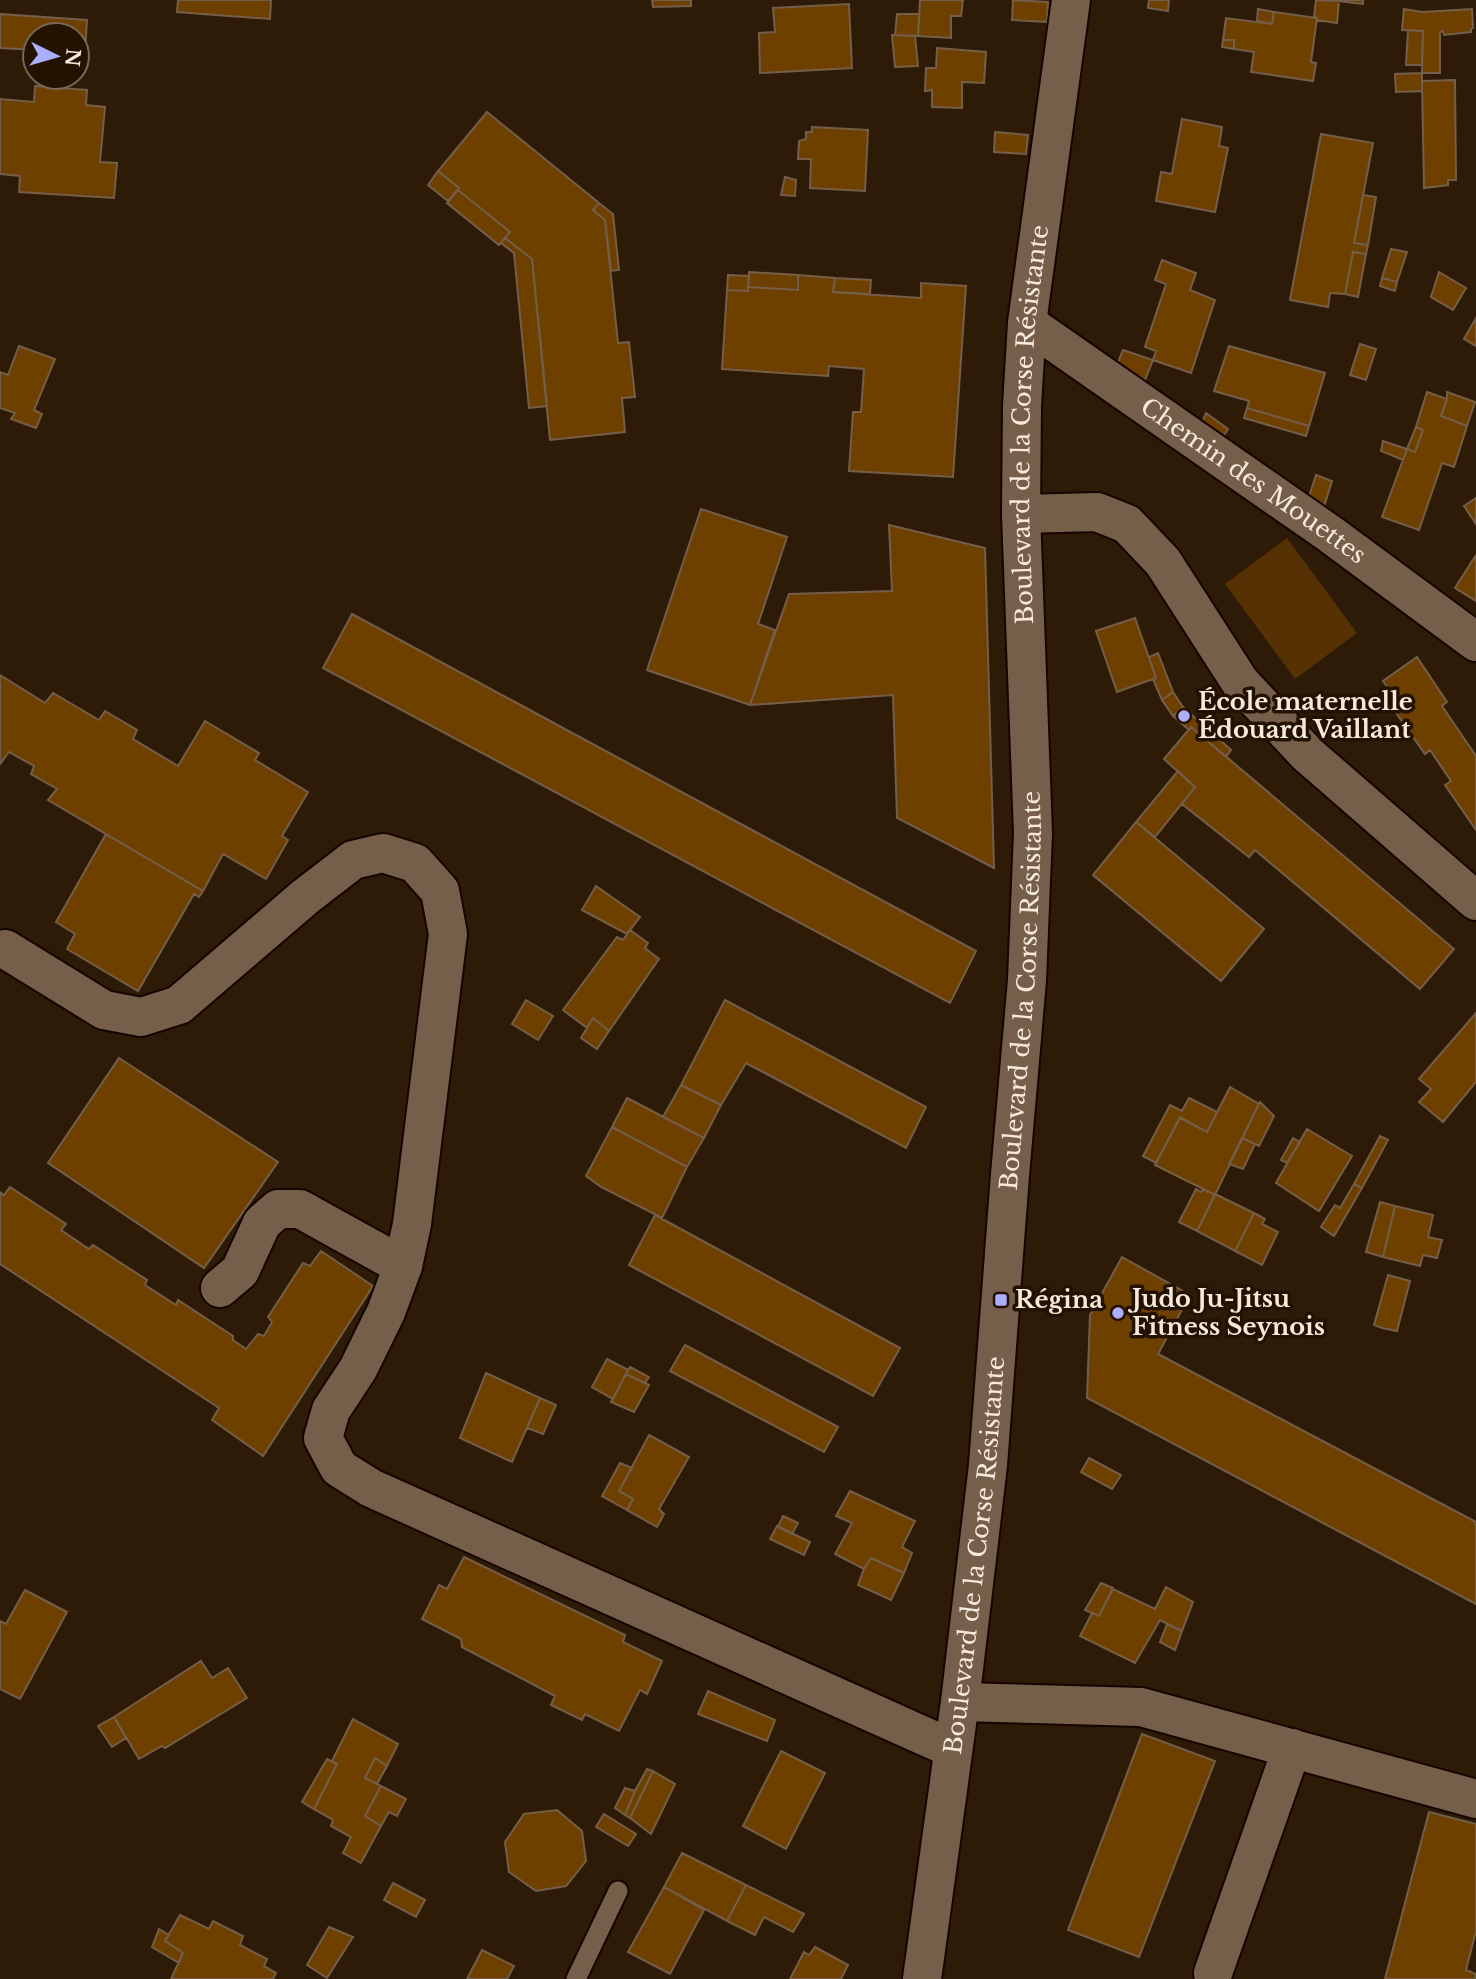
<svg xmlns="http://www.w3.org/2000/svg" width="1476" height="1979" viewBox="0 0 1476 1979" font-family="'Libre Baskerville',serif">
<rect width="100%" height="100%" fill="#2e1b07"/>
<path fill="#553104" d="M1287,538L1357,633L1295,679L1225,584Z"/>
<path fill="#6e4000" stroke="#745e49" stroke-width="2" d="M178,0H271L270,19L177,12Z
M652,0H691V6L653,7Z
M920,0H963L961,16H951V38L918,36Z
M1013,0L1048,2L1047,22L1012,20Z
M1149,0H1169L1168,11L1148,8Z
M1316,0L1339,1L1337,23L1317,20V18L1314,17Z
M1329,0H1363V4Z
M849,4L852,68L760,73L759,33L775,32L773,8Z
M1258,9L1274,12L1272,24L1257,21Z
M1404,9L1422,12L1472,9L1473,28L1471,29V32L1444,35L1443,31L1440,32V73H1422L1423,31L1402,30Z
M1274,12L1317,18L1311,62L1316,63L1313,81L1251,72L1254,52L1234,49V40H1223L1226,18L1272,24Z
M0,14L87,20L85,54L77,53V35H35V50L0,48Z
M897,14H919L918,36L895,35Z
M1408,30L1423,31L1422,65H1406Z
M892,35L915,36L918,66L895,67Z
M1223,40H1234V49L1222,47Z
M937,48L986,52L984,83L962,82V108L932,107V90L925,91L926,68H936Z
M1422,73V91L1396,92L1395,74Z
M1455,80L1456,180H1448V185L1424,188L1422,81Z
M35,86L87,90L86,105L105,107L100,162L117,163L114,198L19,192L20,176L0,174V99L34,102Z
M487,112L599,203L593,210L605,220L618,343L629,342L635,397L622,398L625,432L550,440L532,259L505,238L510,232L458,190L459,188L438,171Z
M1182,119L1222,127L1219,146L1228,148L1215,212L1156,201L1161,172L1172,174Z
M812,127L868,130L865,191L810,188L811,159H798L799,141L806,139V132H812Z
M995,132L1028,135L1026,154L994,152Z
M1321,134L1373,143L1354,243L1368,245L1366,254L1353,252L1345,294L1330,293L1328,307L1290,300Z
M438,171L459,188L448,201L428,185Z
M785,177L796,180L795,196L781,195Z
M458,190L510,232L499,245L447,203Z
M1363,195L1376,197L1368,245L1354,243Z
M599,203L613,214L619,270L611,271L605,220L593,210Z
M505,238L532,259L547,406L529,408L514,253L501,243Z
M1391,249L1407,252L1397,282L1382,278Z
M1353,252L1366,254L1358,297L1345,294Z
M1162,260L1196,273L1190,290L1215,300L1191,373L1153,360L1156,351L1145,347L1166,284L1155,280Z
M749,272L798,275V290L748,287Z
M1439,272L1466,288L1453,310L1431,297Z
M728,275L749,276L748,291L727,290Z
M798,275L835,278L833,292L921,298V283L966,286L953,477L849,471L853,412H861L864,369L829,366L828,376L722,369L727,290L748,291V287L798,290Z
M835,278L871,280L870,294L833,292Z
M1382,278L1397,282L1395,291L1380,286Z
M1476,318V346L1464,339Z
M1360,344L1376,349L1366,380L1350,375Z
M19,346L55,359L34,410L42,414L36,428L11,419L15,413L0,408V372L8,375Z
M1229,346L1325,373L1309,426L1247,408L1249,401L1214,391Z
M1123,350L1153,360L1143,385L1117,365Z
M1427,392L1447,399L1441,416L1467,426L1454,467L1442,463L1419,530L1382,517L1407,449L1415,452L1423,430L1416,427Z
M1447,392L1475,402L1467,426L1441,416L1447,399Z
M1247,408L1309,426L1306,436L1244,418Z
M1206,413L1228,429L1221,440L1201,426Z
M1416,427L1423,430L1415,452L1407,449Z
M1383,441L1407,449L1403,460L1381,451Z
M1316,475L1332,481L1322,513L1307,503Z
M1476,498V524L1464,506Z
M701,509L787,537L758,624L775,630L750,705L647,670Z
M889,525L985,548L994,868L897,818L893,695L750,705L789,594L892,591Z
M1476,555V601L1455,588Z
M352,614L976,951L950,1003L323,668Z
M1135,618L1156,678L1117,692L1096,631Z
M1158,653L1173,692L1162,700L1153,679L1156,678L1149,657Z
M1417,657L1447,702L1442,706L1476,756V830L1445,785L1451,781L1430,750L1425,754L1387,700L1393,695L1383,681Z
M0,675L45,703L53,693L99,720L105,711L137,730L133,739L178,766L205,721L259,753L255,760L308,792L282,836L288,840L266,879L223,854L203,891L48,800L57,789L31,774L34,766L9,752L0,764Z
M1173,692L1183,707L1173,716L1162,700Z
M1183,707L1231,750L1226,757L1191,727L1189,730L1173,716Z
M1191,727L1454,949L1420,989L1255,850L1249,857L1182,804L1195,787L1164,759Z
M1178,771L1195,787L1155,837L1136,822Z
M1136,822L1264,929L1221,981L1093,875Z
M106,834L203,891L199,897L194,894L138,991L67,949L75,934L56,922Z
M596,886L640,917L627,934L582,910Z
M630,930L648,943L645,948L659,959L609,1031L593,1018L587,1028L563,1010L617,937L623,940Z
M526,1000L553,1016L538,1040L512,1024Z
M725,1000L926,1107L906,1148L746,1063L721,1105L681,1085Z
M1476,1013V1082L1443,1122L1419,1102L1431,1089L1419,1079Z
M593,1018L609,1031L597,1049L581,1038Z
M119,1058L278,1162L204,1268L48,1163Z
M681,1085L721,1105L704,1138L663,1117Z
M1230,1087L1259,1104L1215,1195L1155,1165L1180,1118L1207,1132Z
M627,1098L704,1138L687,1167L612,1127Z
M1189,1098L1217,1112L1207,1132L1180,1117L1156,1163L1143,1156L1170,1105L1182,1111Z
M1260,1102L1274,1116L1259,1146L1242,1138Z
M612,1127L687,1167L662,1218L601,1187L586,1176Z
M1307,1129L1352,1156L1319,1211L1276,1183Z
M1380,1136L1388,1140L1362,1188L1354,1184Z
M1242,1138L1255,1144L1243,1169L1229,1164Z
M1293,1138L1300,1142L1287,1163L1281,1160Z
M1354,1184L1362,1188L1334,1236L1321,1227L1335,1205L1340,1208Z
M10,1187L66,1224L61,1230L89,1249L93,1245L147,1280L145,1285L176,1305L178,1300L233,1336V1340L246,1349L258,1334L264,1336L272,1322L268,1317L303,1263L310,1266L321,1251L373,1286L263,1456L212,1420L219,1408L0,1264V1192L4,1195Z
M1196,1189L1201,1192L1203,1189L1215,1195L1197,1231L1179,1222Z
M1215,1194L1254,1213L1235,1251L1197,1231Z
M1380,1202L1395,1206L1383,1257L1366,1252Z
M1395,1206L1433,1215L1428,1237L1442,1240L1437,1258L1423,1255L1420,1266L1383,1257Z
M1254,1213L1265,1219L1262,1224L1278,1232L1262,1265L1235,1251Z
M655,1215L900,1348L873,1396L629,1265Z
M1122,1257L1190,1295L1158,1354L1476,1522V1604L1087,1398L1090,1315Z
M1388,1275L1410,1281L1397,1331L1382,1328L1374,1325Z
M685,1345L838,1427L824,1452L670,1371Z
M607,1359L628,1370L613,1399L592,1387Z
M630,1367L649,1377L645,1383L626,1374Z
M486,1373L540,1398L512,1462L460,1438Z
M626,1374L649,1385L634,1412L611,1402Z
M540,1398L556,1405L543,1434L527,1428Z
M649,1435L689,1457L659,1509L664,1514L657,1527L627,1510L633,1499L619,1491Z
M1089,1458L1121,1475L1112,1489L1081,1472Z
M620,1463L632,1468L619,1491L633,1499L627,1510L602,1496Z
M850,1491L915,1521L902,1547L912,1553L904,1573L871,1558L864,1569L835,1554L852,1523L836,1516Z
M783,1516L798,1523L792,1534L778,1527Z
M777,1526L810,1542L804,1555L770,1539Z
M464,1557L625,1635L623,1642L662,1661L647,1694L640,1690L619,1731L585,1714L582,1720L551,1705L555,1696L462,1647L461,1639L422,1619L439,1585L447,1589Z
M871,1558L904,1573L891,1600L858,1585L864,1569Z
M1101,1583L1113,1588L1099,1616L1085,1610Z
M1166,1587L1193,1602L1182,1631L1160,1620L1135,1663L1080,1636L1092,1613L1099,1616L1113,1589L1155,1609Z
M25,1590L67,1612L20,1699L0,1689V1621L6,1624Z
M1167,1624L1182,1631L1175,1650L1160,1642Z
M201,1661L212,1678L228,1668L247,1698L165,1748L162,1746L139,1759L114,1717Z
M708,1691L775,1720L767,1741L698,1714Z
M114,1717L126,1738L112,1747L98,1726Z
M353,1719L398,1744L387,1766L375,1758L365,1778L381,1786L365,1816L381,1826L361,1863L343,1853L351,1837L331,1826L333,1820L314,1809L337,1764L332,1761Z
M1142,1734L1215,1761L1139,1957L1068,1930Z
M781,1751L825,1773L786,1849L743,1826Z
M375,1758L387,1766L377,1784L365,1778Z
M327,1759L337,1764L314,1809L302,1802Z
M647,1769L653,1771L630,1818L625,1815L635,1791Z
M653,1771L675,1784L651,1834L630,1818Z
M381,1786L406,1799L397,1816L389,1812L381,1826L365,1816Z
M625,1788L635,1791L625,1815L615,1808Z
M557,1810L582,1831L586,1861L566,1886L536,1891L509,1872L505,1842L524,1814Z
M1429,1812L1476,1824V1931L1466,1970L1476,1974L1475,1979H1385Z
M604,1814L636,1834L628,1846L596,1827Z
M682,1853L746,1885L727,1921L664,1887Z
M393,1883L425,1900L416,1917L384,1900Z
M746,1885L804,1914L793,1932L764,1917L755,1935L727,1921Z
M664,1887L704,1910L670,1974L628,1952Z
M180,1915L209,1929L213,1921L243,1936L240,1945L267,1959L264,1966L276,1973L273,1979H171L183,1953L165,1941Z
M329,1927L353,1937L327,1978L307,1965Z
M159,1929L169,1935L165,1941L183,1953L179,1963L152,1947Z
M815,1947L848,1965L841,1979H790L804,1952L809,1955Z
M482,1950L514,1966L507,1979H467Z"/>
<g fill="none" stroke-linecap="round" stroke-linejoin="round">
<g stroke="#150500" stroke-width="23">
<path id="service" d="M576,1979L618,1891"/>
</g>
<g stroke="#150500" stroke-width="42">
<g id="minor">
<path id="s1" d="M1027,323L1330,534L1476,642"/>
<path d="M1021,514L1097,512L1127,524L1163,562L1240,682L1307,754L1476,901"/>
<path d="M5,949L104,1010L141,1017L179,1005L305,897L353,860L383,853L415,863L440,891L448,934L412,1224L403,1266L386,1312L358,1369L331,1410L323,1438L339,1468L371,1488L953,1749"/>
<path d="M220,1288L240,1271L262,1223L278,1209H300L403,1266"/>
<path d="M960,1702L1141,1707L1476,1799"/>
<path d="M1213,1973L1292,1748"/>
</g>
</g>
<g stroke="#150500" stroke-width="42">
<g id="tertiary">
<path id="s2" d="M922,1979L960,1702L988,1465L1010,1175L1027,980L1033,833L1021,514L1022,406L1027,323L1071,0"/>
</g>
</g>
<use href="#service" stroke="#765f4a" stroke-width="19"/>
<use href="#minor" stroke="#765f4a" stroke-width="38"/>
<use href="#tertiary" stroke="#765f4a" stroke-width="38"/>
</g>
<g fill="#acaffb" stroke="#241201" stroke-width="2.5">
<circle cx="1184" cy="716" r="7"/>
<rect x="994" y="1293" width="14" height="14" rx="3.5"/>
<circle cx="1118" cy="1313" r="7"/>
</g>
<g text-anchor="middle" stroke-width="7" stroke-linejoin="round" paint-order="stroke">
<g font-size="24" fill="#f7eadd" stroke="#241201">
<text dy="8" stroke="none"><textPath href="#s2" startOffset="1561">Boulevard de la Corse Résistante</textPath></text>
<text dy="8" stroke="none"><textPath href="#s1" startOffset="276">Chemin des Mouettes</textPath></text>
<text dy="8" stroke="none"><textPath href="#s2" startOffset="994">Boulevard de la Corse Résistante</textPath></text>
<text dy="8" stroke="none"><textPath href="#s2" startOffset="427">Boulevard de la Corse Résistante</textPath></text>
</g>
<g font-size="24" font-weight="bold" fill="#f7eadd" stroke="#241201" text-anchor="start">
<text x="1198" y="710">École maternelle<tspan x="1198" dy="28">Édouard Vaillant</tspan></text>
<text x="1132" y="1307">Judo Ju-Jitsu<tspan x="1132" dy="28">Fitness Seynois</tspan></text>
<text x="1015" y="1308">Régina</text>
</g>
</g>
<g transform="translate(56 56) rotate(95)"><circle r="33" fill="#241201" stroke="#786859" stroke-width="2"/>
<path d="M0-5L12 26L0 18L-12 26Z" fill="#acaffb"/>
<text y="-10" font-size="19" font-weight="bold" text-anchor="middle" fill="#f7eadd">N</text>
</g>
</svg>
